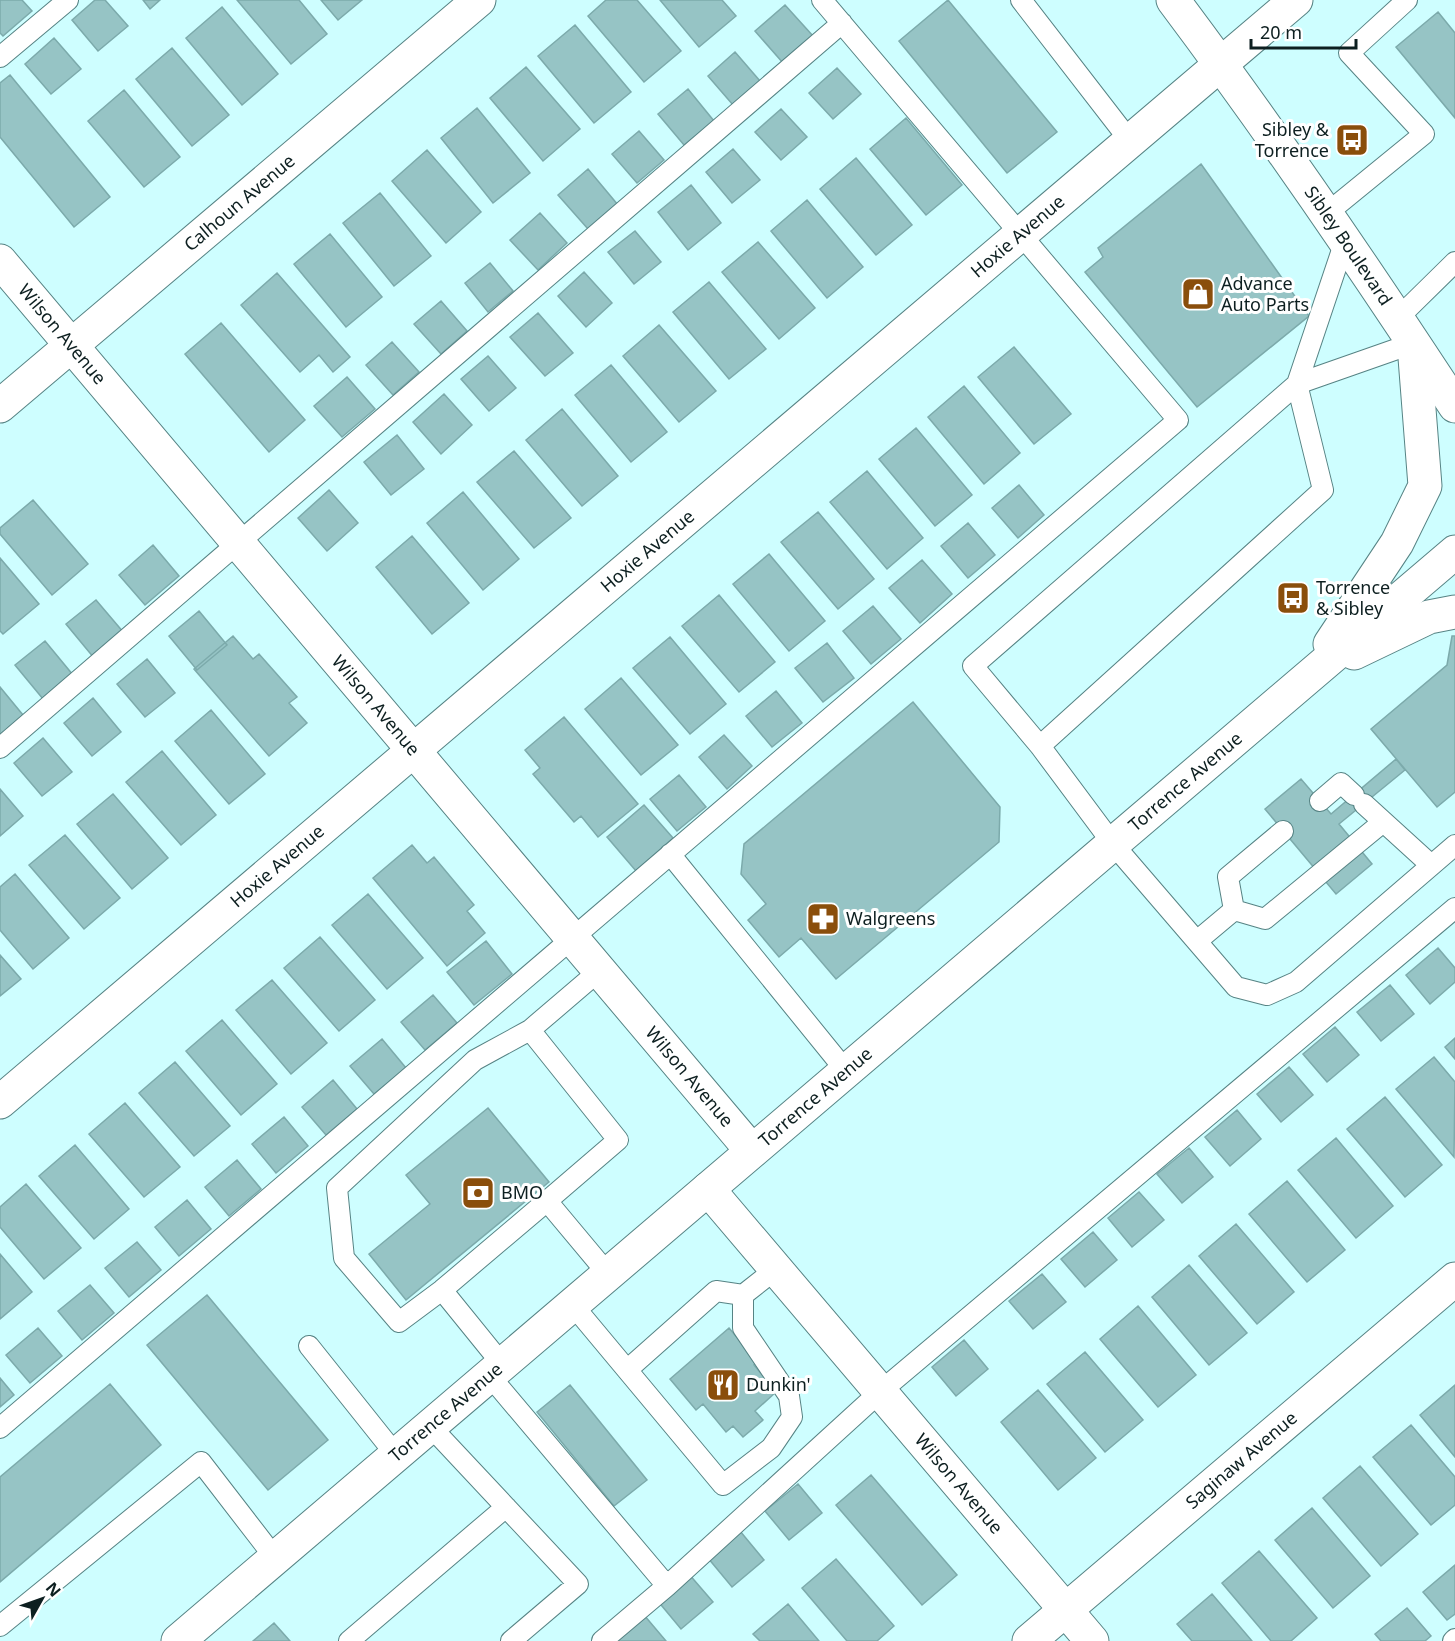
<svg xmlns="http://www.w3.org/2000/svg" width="1455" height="1641" viewBox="0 0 1455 1641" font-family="'Noto Sans',sans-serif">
<rect width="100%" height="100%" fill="#cefeff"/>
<path fill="#96c4c5" stroke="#7caaab" stroke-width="1.5" d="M0,0H22L32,11L3,36L0,33Z
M95,0H105L128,26L98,51L72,20Z
M143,0H160L150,9Z
M237,0H299L327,34L291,64Z
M321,0H362L338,20Z
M606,0H637L681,51L644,82L588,16Z
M660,0H722L736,16L699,47Z
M948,0L1057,132L1007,173L899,41Z
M785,5L813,36L783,63L755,31Z
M222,7L278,74L242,105L186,38Z
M1438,12L1455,33V118L1396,47Z
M575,25L631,92L594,123L538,56Z
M54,38L81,69L51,94L25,64Z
M172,48L229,115L192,146L136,79Z
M735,52L760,81L733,105L708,76Z
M526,67L580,129L543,161L490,98Z
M837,68L861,94L833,119L809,93Z
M10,75L110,197L74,227L0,137V83Z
M688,89L714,121L684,145L658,114Z
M124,90L180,157L144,187L88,121Z
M477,108L530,173L493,203L441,138Z
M781,109L807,137L781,160L755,132Z
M906,118L962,185L926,215L870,149Z
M639,131L664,160L637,183L612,154Z
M733,149L760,180L732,203L706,172Z
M427,150L481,212L446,243L392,181Z
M856,158L912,225L876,255L820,189Z
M1201,164L1309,316L1197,407L1085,272L1103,257L1098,248Z
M588,169L618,205L588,229L558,195Z
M691,185L721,223L688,250L658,212Z
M380,193L431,256L394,286L343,223Z
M807,200L863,267L827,298L771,231Z
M540,213L567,243L538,270L510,240Z
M635,231L661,262L634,284L608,252Z
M330,234L382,297L346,327L294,264Z
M758,242L815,308L779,339L722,272Z
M490,263L513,291L488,312L465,283Z
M584,272L612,303L586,327L558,296Z
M277,273L350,357L333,372L319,355L300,372L241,305Z
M709,282L766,349L729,379L673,312Z
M441,301L467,331L441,354L414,324Z
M538,313L573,353L545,376L510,337Z
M221,323L305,420L269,452L185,354Z
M659,325L716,391L679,422L623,356Z
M392,342L419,372L393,395L366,365Z
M1014,347L1071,414L1034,444L978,377Z
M488,356L516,388L489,411L461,379Z
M611,365L667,432L631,462L575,395Z
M347,377L375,409L342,437L314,406Z
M964,386L1020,453L984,484L928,417Z
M444,394L472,425L441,454L413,422Z
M562,409L618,476L582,506L526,440Z
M916,428L972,495L935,526L879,459Z
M397,435L424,469L391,495L364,462Z
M514,451L571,518L534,548L477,482Z
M867,471L923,538L887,569L830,502Z
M1019,485L1044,515L1018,538L992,508Z
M329,490L358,523L327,551L298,518Z
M463,492L519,559L483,590L427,523Z
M33,500L88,564L52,595L0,534V528Z
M818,512L874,579L838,609L781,542Z
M968,523L995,555L968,578L941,546Z
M412,536L469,603L432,634L376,567Z
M153,545L179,576L145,605L119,575Z
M769,554L825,621L789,651L733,584Z
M0,558L39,604L3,634L0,631Z
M922,560L952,594L920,623L889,588Z
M719,595L775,662L739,692L682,626Z
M96,600L124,633L94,658L66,624Z
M873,606L901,639L871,664L843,631Z
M199,611L227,645L197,670L169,636Z
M233,636L253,659L259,654L297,697L289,703L307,723L269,756L194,669Z
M1452,636H1455V792L1437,807L1371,729L1447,665Z
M670,637L726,704L690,734L633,668Z
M45,641L73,675L43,699L15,665Z
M827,643L854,678L823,702L795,668Z
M147,659L175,693L145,717L117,684Z
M621,678L678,745L641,775L585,709Z
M0,687L23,715L0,735Z
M776,691L802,723L772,747L746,716Z
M93,698L121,732L92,756L64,723Z
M913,702L1000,807L999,842L836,979L801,938L779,957L748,920L766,904L741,874L744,844Z
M211,710L265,774L229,804L175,741Z
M564,717L638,804L598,837L581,816L574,822L533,774L540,768L525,750Z
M724,735L752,766L727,789L699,757Z
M43,738L72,772L42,796L14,763Z
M162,751L216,815L181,845L126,782Z
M1396,759L1405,770L1339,824L1372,864L1336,894L1265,809L1301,779L1331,814Z
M679,775L706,807L677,831L650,799Z
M0,789L23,816L0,836Z
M113,794L168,858L132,889L77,824Z
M644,805L673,838L636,871L607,837Z
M65,835L120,898L84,929L29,865Z
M412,845L427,863L434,857L474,905L467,911L485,933L447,966L373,878Z
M15,874L69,938L33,969L0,930V887Z
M368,894L423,958L387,989L332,925Z
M320,937L375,1000L339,1031L284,968Z
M486,941L512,974L474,1005L447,972Z
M1438,948L1455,968V982L1430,1004L1406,975Z
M0,955L21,979L0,996Z
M272,980L327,1043L291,1074L236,1010Z
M1390,985L1414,1014L1381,1041L1357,1012Z
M433,995L457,1023L425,1050L401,1022Z
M222,1020L277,1084L241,1115L186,1051Z
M1335,1027L1359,1055L1327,1082L1303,1054Z
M1455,1038V1059L1445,1047Z
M382,1039L406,1068L374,1094L350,1066Z
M1434,1057L1455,1082L1454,1157L1396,1089Z
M175,1062L230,1126L194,1156L139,1093Z
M1289,1067L1313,1095L1281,1122L1257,1094Z
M333,1080L357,1109L326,1135L302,1107Z
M1385,1097L1442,1165L1405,1197L1347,1129Z
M125,1103L180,1167L144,1197L89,1134Z
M488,1108L549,1182L406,1300L369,1254L430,1204L406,1175Z
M1237,1110L1261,1139L1230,1166L1205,1137Z
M284,1117L308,1146L276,1173L252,1144Z
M1336,1138L1393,1206L1356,1238L1298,1170Z
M75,1145L129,1209L94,1239L39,1176Z
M1189,1148L1213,1177L1182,1203L1157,1174Z
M237,1160L261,1189L229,1216L205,1187Z
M1287,1181L1345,1250L1307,1282L1249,1214Z
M26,1184L81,1248L44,1279L0,1227V1207Z
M1139,1192L1164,1220L1132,1247L1108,1218Z
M187,1200L211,1229L179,1256L155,1227Z
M1236,1224L1294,1292L1257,1324L1199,1256Z
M1093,1232L1117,1260L1085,1287L1061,1259Z
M137,1242L161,1270L129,1297L105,1268Z
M0,1254L32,1292L0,1319Z
M1189,1265L1247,1333L1209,1365L1152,1297Z
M1042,1274L1066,1302L1033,1329L1009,1301Z
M90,1285L114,1313L82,1340L58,1311Z
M207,1295L328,1440L268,1490L147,1345Z
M1138,1306L1196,1375L1158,1407L1100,1339Z
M38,1328L62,1356L30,1383L6,1355Z
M729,1328L758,1362L754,1365L776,1392L755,1411L763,1420L743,1437L733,1426L726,1432L703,1404L696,1410L670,1379Z
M964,1340L988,1369L956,1396L932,1367Z
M1085,1352L1143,1420L1105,1452L1047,1384Z
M0,1378L14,1395L0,1407Z
M110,1384L161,1445L0,1582V1477Z
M570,1385L647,1480L614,1506L537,1412Z
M1455,1385V1457L1420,1415Z
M1038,1390L1096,1458L1058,1490L1001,1422Z
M1411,1425L1455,1477V1505L1431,1525L1373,1457Z
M1360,1466L1418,1534L1381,1566L1323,1498Z
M871,1475L957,1575L922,1605L836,1505Z
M798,1484L822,1513L789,1540L765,1511Z
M1312,1508L1370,1576L1333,1608L1275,1540Z
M740,1531L764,1560L732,1587L708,1558Z
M1259,1551L1317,1618L1291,1641H1271L1222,1583Z
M836,1559L894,1626L877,1641H847L802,1588Z
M1455,1565V1614L1447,1620L1423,1592Z
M688,1573L713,1602L681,1629L657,1600Z
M1212,1594L1252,1641H1192L1177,1624Z
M788,1604L819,1641H760L753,1634Z
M1407,1608L1431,1636L1425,1641H1381L1375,1634Z
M644,1615L666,1641H613Z
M274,1623L290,1641H253Z"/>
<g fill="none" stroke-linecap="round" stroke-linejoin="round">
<g stroke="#568384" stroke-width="22">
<path id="lane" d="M1021,0L1130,141
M0,57L68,0
M1326,214L1424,134L1349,53L1407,0
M1398,318L1455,262
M1414,343L1297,384L973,666L1040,746L1113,844L1236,987L1267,995L1296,982L1455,845
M1040,746L1323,490L1297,384L1345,241
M0,748L842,23
M1320,801L1341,783L1354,795
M1364,804L1431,865
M670,854L846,1071
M1234,910L1265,919L1383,822
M1234,910L1228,877L1283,831
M1197,941L1234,910
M599,971L530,1030L618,1140L547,1201L608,1274
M530,1030L475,1060L337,1188L344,1258L399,1322L442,1290L547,1201
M442,1290L502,1364
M572,1304L723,1485L771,1448L792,1417L789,1396L743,1328V1295
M309,1346L396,1455
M627,1370L716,1291L743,1295L776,1269
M489,1375L667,1586
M430,1426L578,1584L511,1641
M0,1428L1178,420L822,0
M0,1626L201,1462L275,1558
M349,1641L506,1507
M602,1641L667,1586L881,1391L1455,908
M1453,1641L1455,1639"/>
</g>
<g stroke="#568384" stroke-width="35">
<g id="street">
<path id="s1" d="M0,261L752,1151"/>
<path id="s2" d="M0,406L479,0"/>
<path id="s3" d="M0,1102L1296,0"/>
<path id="s4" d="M708,1189L1092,1641"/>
<path id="s5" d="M1029,1641L1455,1279"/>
</g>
</g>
<g stroke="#568384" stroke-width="35">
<g id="primary">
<path id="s6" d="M1173,0C1272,132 1365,268 1455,406"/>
<path d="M1330,644L1397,543L1425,486L1414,345"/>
<path d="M1354,653L1429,617L1455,612"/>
<path id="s7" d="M178,1641L1455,552"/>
</g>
</g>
<use href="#lane" stroke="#fff" stroke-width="20"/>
<use href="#street" stroke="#fff" stroke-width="33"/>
<use href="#primary" stroke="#fff" stroke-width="33"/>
</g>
<defs>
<g id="bus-square" transform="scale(1.725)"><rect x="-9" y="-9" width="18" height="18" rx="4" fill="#8a4e0b" stroke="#fff"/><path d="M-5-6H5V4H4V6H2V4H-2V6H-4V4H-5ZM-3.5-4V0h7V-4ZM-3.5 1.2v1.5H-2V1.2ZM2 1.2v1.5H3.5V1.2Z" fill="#fff"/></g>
<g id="shop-square" transform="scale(1.725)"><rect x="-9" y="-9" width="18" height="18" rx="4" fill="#8a4e0b" stroke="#fff"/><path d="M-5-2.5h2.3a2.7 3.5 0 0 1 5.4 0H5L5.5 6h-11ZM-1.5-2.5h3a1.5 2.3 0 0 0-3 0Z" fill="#fff"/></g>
<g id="pharmacy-square" transform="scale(1.725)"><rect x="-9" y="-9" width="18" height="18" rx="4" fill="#8a4e0b" stroke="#fff"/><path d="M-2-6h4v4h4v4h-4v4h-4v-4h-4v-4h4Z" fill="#fff"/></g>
<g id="bank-square" transform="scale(1.725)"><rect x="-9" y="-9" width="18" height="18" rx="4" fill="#8a4e0b" stroke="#fff"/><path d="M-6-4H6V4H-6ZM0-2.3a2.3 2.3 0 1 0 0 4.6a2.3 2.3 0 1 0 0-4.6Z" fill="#fff"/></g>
<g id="restaurant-square" transform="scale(1.725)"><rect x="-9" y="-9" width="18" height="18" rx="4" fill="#8a4e0b" stroke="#fff"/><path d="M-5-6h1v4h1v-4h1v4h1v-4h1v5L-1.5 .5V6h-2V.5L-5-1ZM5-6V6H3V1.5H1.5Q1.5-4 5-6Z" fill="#fff"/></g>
</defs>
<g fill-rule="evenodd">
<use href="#bus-square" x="1352" y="140"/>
<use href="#shop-square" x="1198" y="294"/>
<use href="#bus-square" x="1293" y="598"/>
<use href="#pharmacy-square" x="823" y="919"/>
<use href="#bank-square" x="478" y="1193"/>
<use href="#restaurant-square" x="723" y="1385"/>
</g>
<g text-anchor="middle" stroke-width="6" stroke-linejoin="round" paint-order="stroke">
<g font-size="18" fill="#0d1f20" stroke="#fff" text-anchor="start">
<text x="1329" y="136" text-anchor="end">Sibley &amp;<tspan x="1329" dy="21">Torrence</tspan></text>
<text x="1221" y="290">Advance<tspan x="1221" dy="21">Auto Parts</tspan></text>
<text x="1316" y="594">Torrence<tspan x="1316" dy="21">&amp; Sibley</tspan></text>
<text x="846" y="925">Walgreens</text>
<text x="501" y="1199">BMO</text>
<text x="746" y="1391">Dunkin'</text>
</g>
<g font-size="18" fill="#0d1f20" stroke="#fff">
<text dy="6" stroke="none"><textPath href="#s2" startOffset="314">Calhoun Avenue</textPath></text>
<text dy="6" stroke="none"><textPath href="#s3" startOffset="1336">Hoxie Avenue</textPath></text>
<text dy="6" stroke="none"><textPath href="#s6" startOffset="302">Sibley Boulevard</textPath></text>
<text dy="6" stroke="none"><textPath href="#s1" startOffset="96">Wilson Avenue</textPath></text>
<text dy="6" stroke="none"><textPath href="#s3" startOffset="850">Hoxie Avenue</textPath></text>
<text dy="6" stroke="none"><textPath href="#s1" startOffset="582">Wilson Avenue</textPath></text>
<text dy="6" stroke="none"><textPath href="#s7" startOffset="1324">Torrence Avenue</textPath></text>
<text dy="6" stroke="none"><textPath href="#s3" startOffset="364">Hoxie Avenue</textPath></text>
<text dy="6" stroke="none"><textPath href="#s1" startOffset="1068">Wilson Avenue</textPath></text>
<text dy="6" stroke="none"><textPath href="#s7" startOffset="838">Torrence Avenue</textPath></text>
<text dy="6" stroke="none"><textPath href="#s7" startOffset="352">Torrence Avenue</textPath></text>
<text dy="6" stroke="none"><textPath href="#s5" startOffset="279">Saginaw Avenue</textPath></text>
<text dy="6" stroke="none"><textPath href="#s4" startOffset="387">Wilson Avenue</textPath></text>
</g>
</g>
<g transform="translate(42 1599) rotate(50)" stroke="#ffffff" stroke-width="4.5" paint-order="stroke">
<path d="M0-4.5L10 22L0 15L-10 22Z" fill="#0d1f20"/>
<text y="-9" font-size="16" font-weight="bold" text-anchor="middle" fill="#0d1f20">N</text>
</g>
<path d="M1251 39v9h105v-9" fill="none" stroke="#0d1f20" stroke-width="3"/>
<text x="1260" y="39" font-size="18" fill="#0d1f20" stroke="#ffffff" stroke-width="4.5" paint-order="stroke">20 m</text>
</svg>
